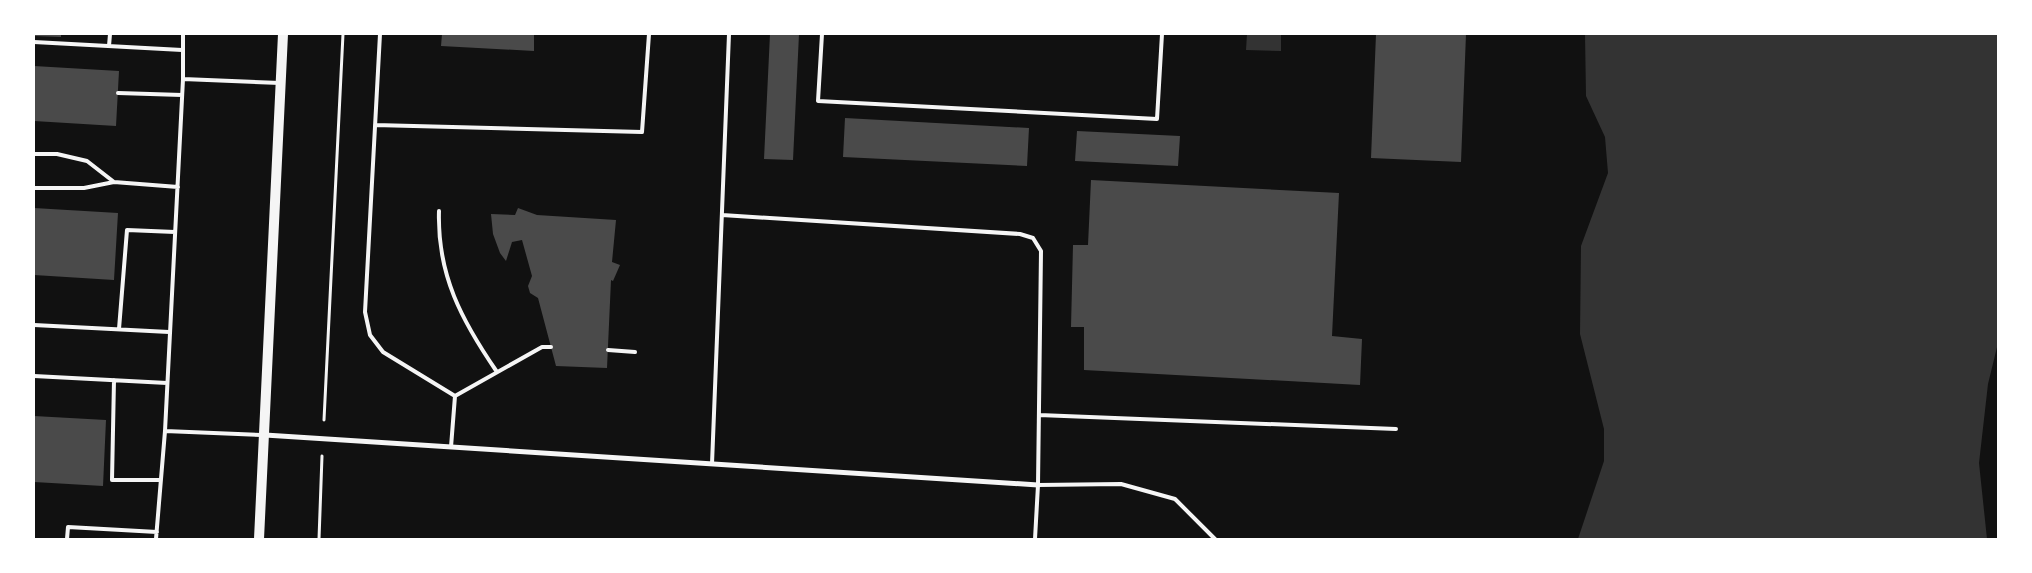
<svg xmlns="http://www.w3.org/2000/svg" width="2032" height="573" viewBox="0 0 2032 573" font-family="Manrope,sans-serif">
<rect width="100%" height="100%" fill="#111"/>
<path fill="#333" d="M1247,34H1281V51L1246,50Z
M1585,34H1998V343L1988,384L1979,463L1987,539H1578L1604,461V429L1580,334L1581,246L1608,173L1605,137L1586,96Z"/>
<path fill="#4a4a4a" d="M34,34H61V37L34,36Z
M442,34H534V51L441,46Z
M770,34H799L793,160L764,159Z
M1376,34H1466L1461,162L1371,158Z
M34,66L119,71L116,126L34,121Z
M845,118L1029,128L1027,166L843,157Z
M1077,131L1180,136L1178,166L1075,161Z
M1091,180L1339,193L1332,336L1362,339L1360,385L1084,370V327H1071L1073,245H1088Z
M34,208L118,213L114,280L34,275Z
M518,208L537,215L616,220L612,262L620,265L613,281L611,280L607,368L556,366L538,298L530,293L528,286L532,276L522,240L512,242L506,261L500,253L493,234L491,214L515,215Z
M34,416L106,420L103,486L34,482Z"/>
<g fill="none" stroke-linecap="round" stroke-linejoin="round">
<path stroke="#f5f5f5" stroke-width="3" d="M324,420L343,34
M319,539L322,456"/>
<path stroke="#f5f5f5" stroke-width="4" d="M183,34V79
M380,34L365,312L370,335L383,352L455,396L451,447
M822,34L818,101L1157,119L1162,34
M34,42L182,50
M109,46L110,34
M118,93L182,95
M375,125L642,132L649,34
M34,154H57L87,161L114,182
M34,188H84L114,182L178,187
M439,211C437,275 462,321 497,372
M722,215L1020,234L1033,238L1041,251L1038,485L1035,539
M34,325L169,332
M119,329L127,230L175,232
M608,350L635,352
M34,376L167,383
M114,380L112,480H161
M455,396L542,347H551
M1039,415L1396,429
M165,431L262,435
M712,464L729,34
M1038,485L1121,484L1175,499L1215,539
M67,539L68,527L157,532
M156,539L165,431L183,79L280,83"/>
<path stroke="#f5f5f5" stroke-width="5" d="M265,435L1038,485"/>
<path stroke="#f5f5f5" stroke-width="10" d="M259,539L283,34"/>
</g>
<rect width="2032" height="573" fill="none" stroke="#ffffff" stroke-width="70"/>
</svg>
